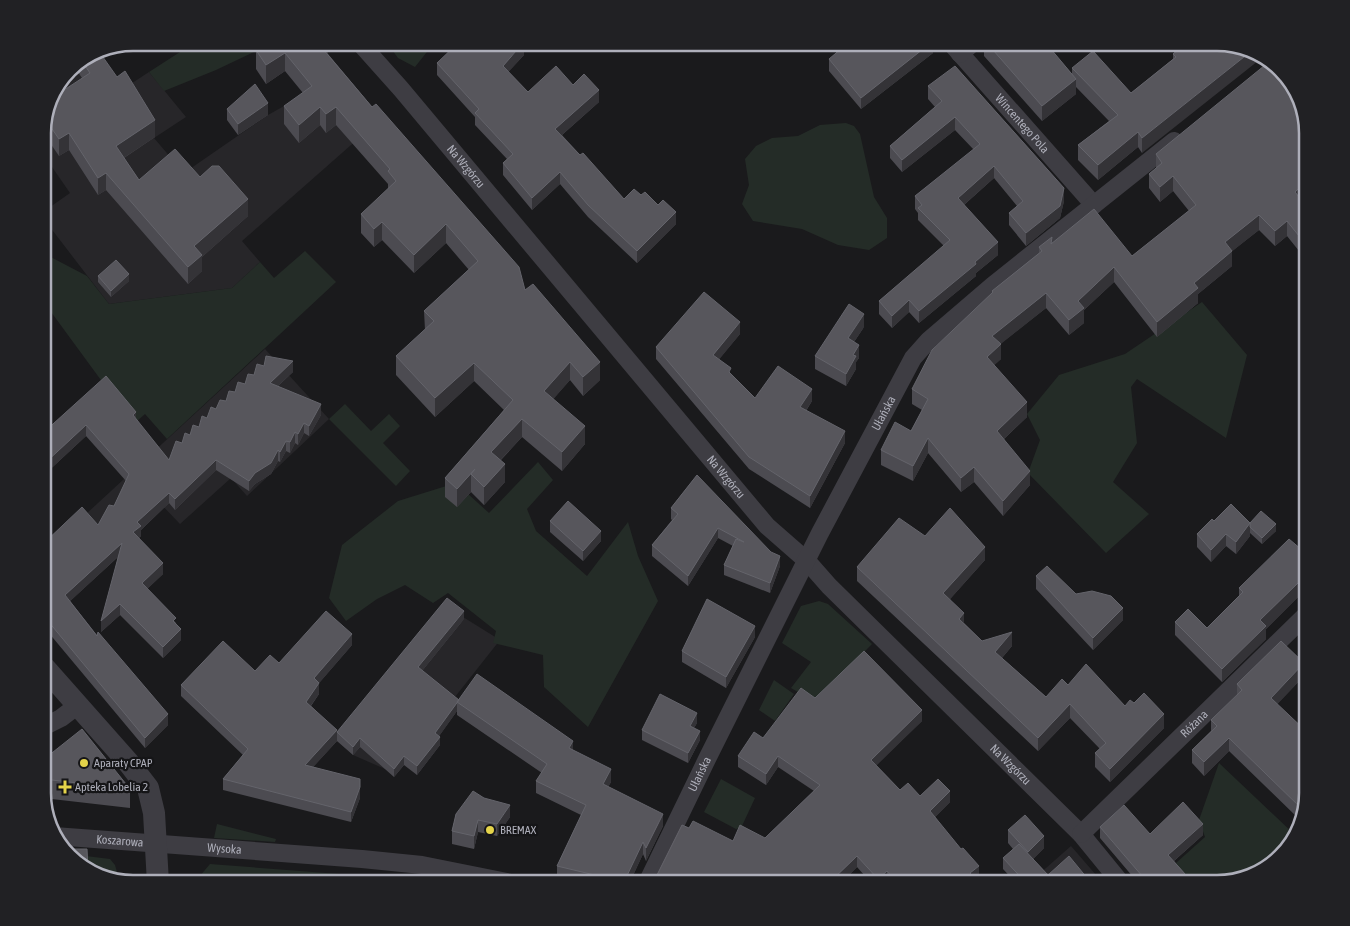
<svg xmlns="http://www.w3.org/2000/svg" width="1350" height="926" viewBox="0 0 1350 926" font-family="'Asap Condensed',sans-serif">
<rect width="100%" height="100%" fill="#1a1a1c"/>
<path fill="#272629" d="M92,58L106,100L149,72L186,117L154,138L184,173L268,115L316,88L376,123L242,241L260,262L232,288L109,304L43,218V212L70,193L43,154V128L67,75Z
M265,349L329,419L247,496L231,478L180,524L156,499L111,543L85,515Z
M447,607L500,640L451,702L385,769L353,755L337,741Z
M1071,846L1103,883H1029Z"/>
<path fill="#242c27" d="M194,43H273L216,70L164,91L149,72Z
M387,43H434L415,67L398,58Z
M846,123L854,126L860,134L874,197L887,218V238L869,250L838,245L802,229L753,221L742,204L749,185L745,159L756,146L772,138L798,136L820,125Z
M305,251L336,282L167,439L145,414L136,422L106,387L43,301V253L87,276L109,304L232,288L260,262L274,278Z
M1202,302L1247,355L1226,438L1137,379L1131,387L1137,443L1113,482L1149,514L1106,553L1028,473L1040,440L1027,414L1059,375L1125,354Z
M345,404L371,431L389,414L400,426L383,443L410,471L396,486L329,419Z
M538,462L553,480L527,509L536,531L587,576L628,522L638,556L658,601L588,727L544,687L543,655L493,643L496,631L448,593L433,603L405,585L377,599L346,621L329,598L342,545L398,501L456,483L489,513Z
M819,601L828,604L872,644L815,702L791,688L811,662L782,643L801,606Z
M774,680L794,694L775,721L759,710Z
M1219,763L1295,835L1292,843L1257,874L1217,883H1185L1176,863L1205,837L1199,820Z
M721,779L755,798L741,828L736,829L704,812Z
M217,824L276,839L275,842L214,838Z
M70,854L110,859L115,865L119,879L101,874L100,867L78,863Z
M210,864L405,879L437,883H315L225,878L224,883H194Z"/>
<g fill="none" stroke-linecap="round" stroke-linejoin="round">
<g stroke="#3e3d43" stroke-width="18">
<path id="s1" d="M359,42L401,89L767,526L807,561L829,586L1081,834L1121,883"/>
<path id="s2" d="M950,42L1094,205"/>
<path d="M960,54L974,42"/>
<path d="M43,727L61,718L78,705"/>
<path id="s3" d="M1081,834L1307,614"/>
<path id="s4" d="M54,836L362,859L422,865L511,883"/>
<path id="s5" d="M647,883L708,757L820,533L913,358L929,340L992,286L1174,141"/>
</g>
<path stroke="#3e3d43" stroke-width="22" d="M43,666L128,762L148,788L154,813L158,883"/>
</g>
<path fill="#4c4b51" d="M933,42V53L861,109L829,71V59Z
M984,42H1064L1052,51L1072,74V68L1131,93L1173,59V54L1187,42L1142,153L1138,147L1098,180L1078,160V145L1109,121L1076,87V94L1042,121L984,56Z
M98,50L155,137L124,158L139,180L200,177L248,216L202,257V271L188,284L106,190L98,195L69,150L59,156L48,140L43,128L82,78L76,69V65Z
M256,50L328,54L600,380L583,396L570,380L553,399L585,444L562,471L522,437L501,460L505,482L484,505L471,492L457,507L445,497V478L504,410L474,381L435,417L396,375V356L425,330L424,311L469,270L446,243L414,273L382,240L374,247L361,233V214L388,190V184L336,125L326,133L320,125L299,143L284,124V106L303,93L285,71L266,84L256,69Z
M524,55L508,72L528,92L573,85L599,102L562,135L580,155L624,199L641,195L676,224L637,263L588,217L560,184L532,210L503,175V163L507,159L475,125V117L437,75V63Z
M928,86L1064,201L1060,218L1026,246L1009,225V213L1017,206L994,178L964,205L998,255L976,273V276L919,323L909,312L892,328L879,314V301L944,246L918,220V213L915,209V196L974,150L955,130L902,172L890,158V146L935,107L928,99Z
M227,109L268,115L238,135L227,120Z
M1308,133V195L1302,201L1308,208V244L1299,251L1287,236L1275,246L1259,230L1232,251V266L1198,294V303L1157,337L1114,282L1084,310V323L1069,335L1046,308L1000,344L1001,359L994,365L1027,417L1004,439L1030,485L1003,516L974,482L961,492L928,453L913,481L881,465V450L911,431L922,410L912,404V389L992,293V291L1039,253V247L1052,242L1132,256L1189,211L1173,191L1160,202L1149,188V174L1156,168V154Z
M98,276L129,281L111,297L98,282Z
M864,327L854,342L859,358L856,362V369L846,386L815,369V356Z
M740,334L719,359L731,374L755,398L812,401L806,411L845,443L810,508L749,469L656,359V347Z
M293,372L278,386L321,415L309,436L304,433L298,445L295,443L290,453L286,451L280,462L278,461L271,474L255,484L249,491L216,470L175,510L169,503L141,530V536L139,538L163,574L147,589L176,623L181,640L163,658L120,615L101,632L118,557L70,601L168,725L145,748L43,626V544L98,525L114,506L126,481L86,436L43,476L106,376L136,420L169,460L182,443L190,435L254,375Z
M697,475L780,566L770,593L724,575V565L733,546L718,538L688,586L652,556V545L672,520L671,519V508Z
M550,521L601,541L583,561L550,532Z
M1214,521L1250,523L1276,531L1262,544L1250,533V536L1236,554L1226,546L1211,562L1197,547V534Z
M925,536L985,560L950,599L964,623L982,641L1012,646L1002,658L1046,697L1068,685L1125,706L1164,728L1110,782L1095,767V753L1100,749L1070,718L1038,751L857,581V567Z
M1308,555V604L1299,596L1266,629V639L1222,682L1175,635V622L1207,628L1239,596V588Z
M1036,576L1076,594L1123,620L1093,650L1036,589Z
M464,619L422,671L459,700L573,750L611,782L608,787L663,826L646,861L643,854L629,884H579L557,878V866L581,815L536,793V781L542,773L457,715V711L439,736L440,745L417,775L404,765L394,777L360,747L353,755L337,741L313,767L360,798L351,822L223,790V779L243,755L181,696V685L255,671L279,663L352,645L319,683V694L311,706L337,732Z
M755,637L726,688L682,662V651Z
M1304,676L1277,704L1308,793L1299,819L1229,751L1204,776L1192,763V750L1211,731V720L1237,696V684Z
M815,698L922,721L876,765L900,790L920,796L950,802L935,817L979,877L976,879L980,884H888L887,882L885,884H872L857,867L840,884H656V877L689,828L733,841L765,838L814,791L778,767L766,785L738,767V756Z
M697,723L694,728L700,740L688,763L642,740V730Z
M43,760L130,789V808L43,798Z
M456,814L510,817L497,836L478,832L474,849L452,844V831Z
M1100,827L1150,834L1203,835L1174,861L1194,884H1139L1100,838Z
M1008,830L1044,848L1033,859L1048,875L1092,884H1017L1003,869V858L1013,849L1008,843Z"/>
<path fill="#343337" d="M932,42H933V53L861,109V98Z
M1045,42H1064L1044,58Z
M524,43V55L503,78V66Z
M328,46V64L323,49Z
M285,53V71L266,84V65Z
M1249,53L1263,57L1142,153V138Z
M1076,79V94L1042,121V106Z
M599,90V102L555,141V129Z
M268,103V115L238,135V124Z
M320,107V125L299,143V125Z
M336,107V125L326,133V114Z
M955,117V130L902,172V160Z
M155,120V137L116,163V146Z
M48,123V140L43,144V128Z
M1138,132V147L1098,180V165Z
M69,133V150L59,156V139Z
M994,166V178L958,210V198Z
M560,172V184L532,210V198Z
M106,173V190L98,195V178Z
M1173,176V191L1160,202V187Z
M1308,180V195L1295,207V192Z
M1064,188V201L1060,218L1026,246V233Z
M248,199V216L202,257V271L188,284V267L194,246Z
M676,212V224L637,263V251Z
M1259,215V230L1225,257V242Z
M1287,221V236L1275,246V231Z
M382,222V240L374,247V229Z
M446,224V243L414,273V255Z
M1308,229V244L1299,251V236Z
M998,242V255L976,273V276L919,323V311Z
M1232,251V266L1198,294V303L1157,337V322L1194,283Z
M1114,267V282L1084,310V323L1069,335V320L1078,301Z
M129,274V281L111,297V291Z
M1046,293V308L992,351V336Z
M909,300V312L892,328V316Z
M51,306V315L43,321V312Z
M864,314V327L848,351V338Z
M740,322V334L713,367V355Z
M1001,344V359L987,372V357Z
M859,345V358L856,362V369L846,386V374L853,355Z
M293,361V372L270,393V383Z
M570,362V380L544,410V391Z
M600,362V380L583,396V377Z
M474,363V381L435,417V398Z
M812,389V401L800,419V407Z
M1027,402V417L997,445V431Z
M321,404V415L309,436V426Z
M136,412V422L133,415Z
M522,419V437L491,470V452Z
M304,423V433L298,445V434Z
M86,425V436L43,476V465Z
M585,426V444L562,471V452Z
M845,431V443L810,508V496Z
M295,432V443L290,453V442Z
M928,438V453L913,481V466Z
M286,441V451L280,462V452Z
M278,450V461L271,474L255,484L249,491V481L255,473Z
M216,460V470L175,510V499Z
M505,464V482L484,505V487Z
M974,467V482L961,492V478Z
M1030,471V485L1003,516V501Z
M471,474V492L457,507V489Z
M169,493V503L141,530V536L133,543V532L137,522Z
M1250,523V536L1236,554V542Z
M1276,524V531L1262,544V538Z
M718,528V538L688,586V576Z
M601,531V541L583,561V551Z
M1226,534V546L1211,562V550Z
M122,543V553L65,606V595Z
M985,547V560L943,607V593Z
M780,556V566L770,593V583Z
M163,563V574L142,594V583Z
M1299,582V596L1266,629V639L1222,682V669L1260,620Z
M120,604V615L101,632V621Z
M1123,608V620L1093,650V638Z
M464,611V619L418,676V667Z
M964,613V627L959,619Z
M755,626V637L726,688V677Z
M181,629V640L163,658V647Z
M1012,632V646L995,666V652Z
M352,634V645L314,689V678Z
M1304,663V676L1271,711V698Z
M319,683V694L306,712V702Z
M457,703V711L435,742V733Z
M1070,704V718L1038,751V738Z
M922,710V721L871,771V760Z
M697,713V723L690,735V726Z
M168,714V725L145,748V738Z
M1164,714V728L1110,782V769Z
M337,730V741L305,776V765Z
M700,731V740L688,763V753Z
M440,737V745L417,775V766Z
M360,738V747L353,755V747Z
M1229,738V751L1204,776V762Z
M573,741V754L569,748Z
M404,756V765L394,777V769Z
M778,756V767L766,785V774Z
M611,769V782L603,797V784Z
M360,787V798L351,822V812Z
M950,791V802L930,822V811Z
M510,805V817L497,836V824Z
M663,814V826L646,861V848Z
M478,820V832L474,849V836Z
M1203,824V835L1168,866V855Z
M1044,836V848L1028,864V852Z
M643,842V854L629,884H624V882Z
M857,856V867L840,884H828Z
M979,866V877L971,884L970,873Z
M887,871V882L885,884H878V879Z
M914,874V884H902Z"/>
<path fill="#57565c" stroke="#64646b" d="M267,42H325L328,46L323,49L372,107L376,104L519,267L525,290L533,284L600,362L583,377L570,362L544,391L585,426L562,452L522,419L491,452L505,464L484,487L471,474L475,469L457,489L445,478L513,400L474,363L435,398L396,356L434,321L424,311L478,261L446,224L414,255L382,222L374,229L361,214L396,181L388,171L390,169L336,107L326,114L320,107L299,125L284,106L312,86L285,53L266,65L256,50Z
M459,42H524L503,66L528,92L556,66L573,85L584,74L599,90L555,129L580,155L583,153L624,199L634,189L641,195L645,192L658,205L663,200L676,212L637,251L588,205L560,172L532,198L503,163L513,154L475,113L479,109L437,63Z
M849,42H932L861,98L829,59Z
M986,42H1045L1076,79L1042,106Z
M1187,42H1216L1249,53L1142,138L1138,132L1098,165L1078,145L1118,115L1072,68L1093,51L1131,93L1176,57L1173,54Z
M98,50L117,77L125,71L155,120L116,146L139,180L175,149L200,177L212,166H219L248,199L194,246L202,255L188,267L106,173L98,178L69,133L59,139L48,123L43,127L58,94L90,73L82,61Z
M1270,61L1295,88L1308,133V180L1295,192L1308,208V229L1299,236L1287,221L1275,231L1259,215L1225,242L1232,251L1194,283L1198,288L1157,322L1114,267L1078,301L1084,308L1069,320L1046,293L992,336L1001,344L987,357L1027,402L997,431L1030,471L1003,501L974,467L961,478L928,438L913,466L881,450L895,422L911,431L928,399L912,389L932,350L993,292L992,291L1042,251L1039,247L1052,237L1051,244L1094,209L1132,256L1196,205L1173,176L1160,187L1149,174L1162,163L1156,154Z
M955,66L1064,188L1060,206L1026,233L1009,213L1023,201L994,166L958,198L998,242L975,262L976,264L919,311L909,300L892,316L879,301L950,240L918,208L922,205L915,196L980,144L955,117L902,160L890,146L942,101L928,86Z
M255,84L268,103L238,124L227,109Z
M116,260L129,274L111,291L98,276Z
M704,292L740,322L713,355L731,368L729,372L755,398L778,366L812,389L800,407L845,431L810,496L749,457L656,347Z
M43,295L51,306L43,312Z
M849,304L864,314L848,338L859,345L853,355L856,356L846,374L815,356Z
M266,356L293,361L270,383L321,404L309,426L304,423L298,434L295,432L290,442L286,441L280,452L278,450L271,463L255,473L249,481L216,460L175,499L169,493L137,522L141,526L133,532L163,563L142,583L176,618L173,621L181,629L163,647L120,604L101,621L122,543L65,595L97,636L98,632L168,714L145,738L43,615V544L82,507L98,525L109,505L114,506L129,474L86,425L43,465V433L106,376L136,412L133,415L169,460L176,441L182,443L185,433L190,435L193,425L199,427L202,416L207,418L211,407L216,409L220,400L226,401L229,391L235,392L238,382L245,384L248,374L254,375L257,364L264,366Z
M697,475L771,552L780,556L770,583L724,565L736,539L744,542L718,528L688,576L652,545L678,514L671,508Z
M568,501L601,531L583,551L550,521Z
M1231,504L1250,523L1236,542L1226,534L1211,550L1197,534L1212,519L1214,521Z
M950,508L985,547L943,593L964,613L959,619L982,641L1012,632L995,652L1046,697L1062,679L1068,685L1086,664L1125,706L1130,700L1134,703L1144,693L1164,714L1110,769L1095,753L1106,743L1070,704L1038,738L857,567L899,518L925,536Z
M1261,511L1276,524L1262,538L1250,527V523Z
M1289,539L1308,555V590L1299,582L1260,620L1266,626L1222,669L1175,622L1188,609L1207,628L1243,592L1239,588Z
M1047,566L1076,594L1092,591L1111,596L1123,608L1093,638L1036,576Z
M447,598L464,611L418,667L459,700L435,733L440,737L417,766L404,756L394,769L360,738L353,747L337,732Z
M707,599L755,626L726,677L682,651Z
M326,611L352,634L314,678L319,683L306,702L337,730L305,765L360,779V787L351,812L223,779L248,749L181,685L223,641L255,671L270,655L279,663Z
M1281,641L1304,663L1271,698L1308,733V793L1302,809L1229,738L1204,762L1192,750L1217,726L1211,720L1242,690L1237,684Z
M864,651L922,710L871,760L900,790L908,783L920,796L938,779L950,791L930,811L961,849L963,848L979,866L970,873L980,884H923L914,874L902,884H898L887,871L878,879L857,856L828,884H659L656,877L682,825L689,828L693,821L733,841L740,825L765,838L820,785L778,756L766,774L738,756L754,732L763,738L801,688L815,698Z
M477,674L573,741L569,748L611,769L603,784L663,814L646,848L643,842L624,882L557,866L586,805L536,781L547,764L457,702Z
M660,694L697,713L690,726L700,731L688,753L642,730Z
M82,729L130,789L43,779V773L48,769L43,763V760Z
M473,791L484,798L510,805L497,824L478,820L474,836L452,831L456,814Z
M1183,802L1203,824L1168,855L1194,884H1149L1100,827L1124,805L1150,834Z
M1025,815L1044,836L1028,852L1008,830Z
M1019,844L1048,875L1069,856L1092,884H1027L1003,858Z
M65,849H87L88,869L83,868Z"/>
<g fill="#e4d34a" stroke="#151517" stroke-width="2">
<circle cx="84" cy="763" r="5"/>
<path d="M62.5 779.5h5v5h5v5h-5v5h-5v-5h-5v-5h5z"/>
<circle cx="490" cy="830" r="5"/>
</g>
<g text-anchor="middle" stroke-width="4.5" stroke-linejoin="round" paint-order="stroke">
<g font-size="12" fill="#aeafba" stroke="#151517">
<text dy="4" stroke="none"><textPath href="#s2" startOffset="109">Wincentego Pola</textPath></text>
<text dy="4" stroke="none"><textPath href="#s1" startOffset="164">Na Wzgórzu</textPath></text>
<text dy="4" stroke="none"><textPath href="#s5" startOffset="526">Ułańska</textPath></text>
<text dy="4" stroke="none"><textPath href="#s1" startOffset="569">Na Wzgórzu</textPath></text>
<text dy="4" stroke="none"><textPath href="#s3" startOffset="158">Różana</textPath></text>
<text dy="4" stroke="none"><textPath href="#s1" startOffset="974">Na Wzgórzu</textPath></text>
<text dy="4" stroke="none"><textPath href="#s5" startOffset="121">Ułańska</textPath></text>
<text dy="4" stroke="none"><textPath href="#s4" startOffset="66">Koszarowa</textPath></text>
<text dy="4" stroke="none"><textPath href="#s4" startOffset="171">Wysoka</textPath></text>
</g>
<g font-size="12" fill="#aeafba" stroke="#151517" text-anchor="start">
<text x="94" y="767">Aparaty CPAP</text>
<text x="75" y="791">Apteka Lobelia 2</text>
<text x="500" y="834">BREMAX</text>
</g>
</g>
<path d="M0 0H1350V926H0ZM133 51H1217A82 82 0 0 1 1299 133V793A82 82 0 0 1 1217 875H133A82 82 0 0 1 51 793V133A82 82 0 0 1 133 51Z" fill="#212124" fill-rule="evenodd"/>
<path fill="none" stroke="#aeafba" stroke-width="2.5" d="M133 51H1217A82 82 0 0 1 1299 133V793A82 82 0 0 1 1217 875H133A82 82 0 0 1 51 793V133A82 82 0 0 1 133 51Z"/>
</svg>
